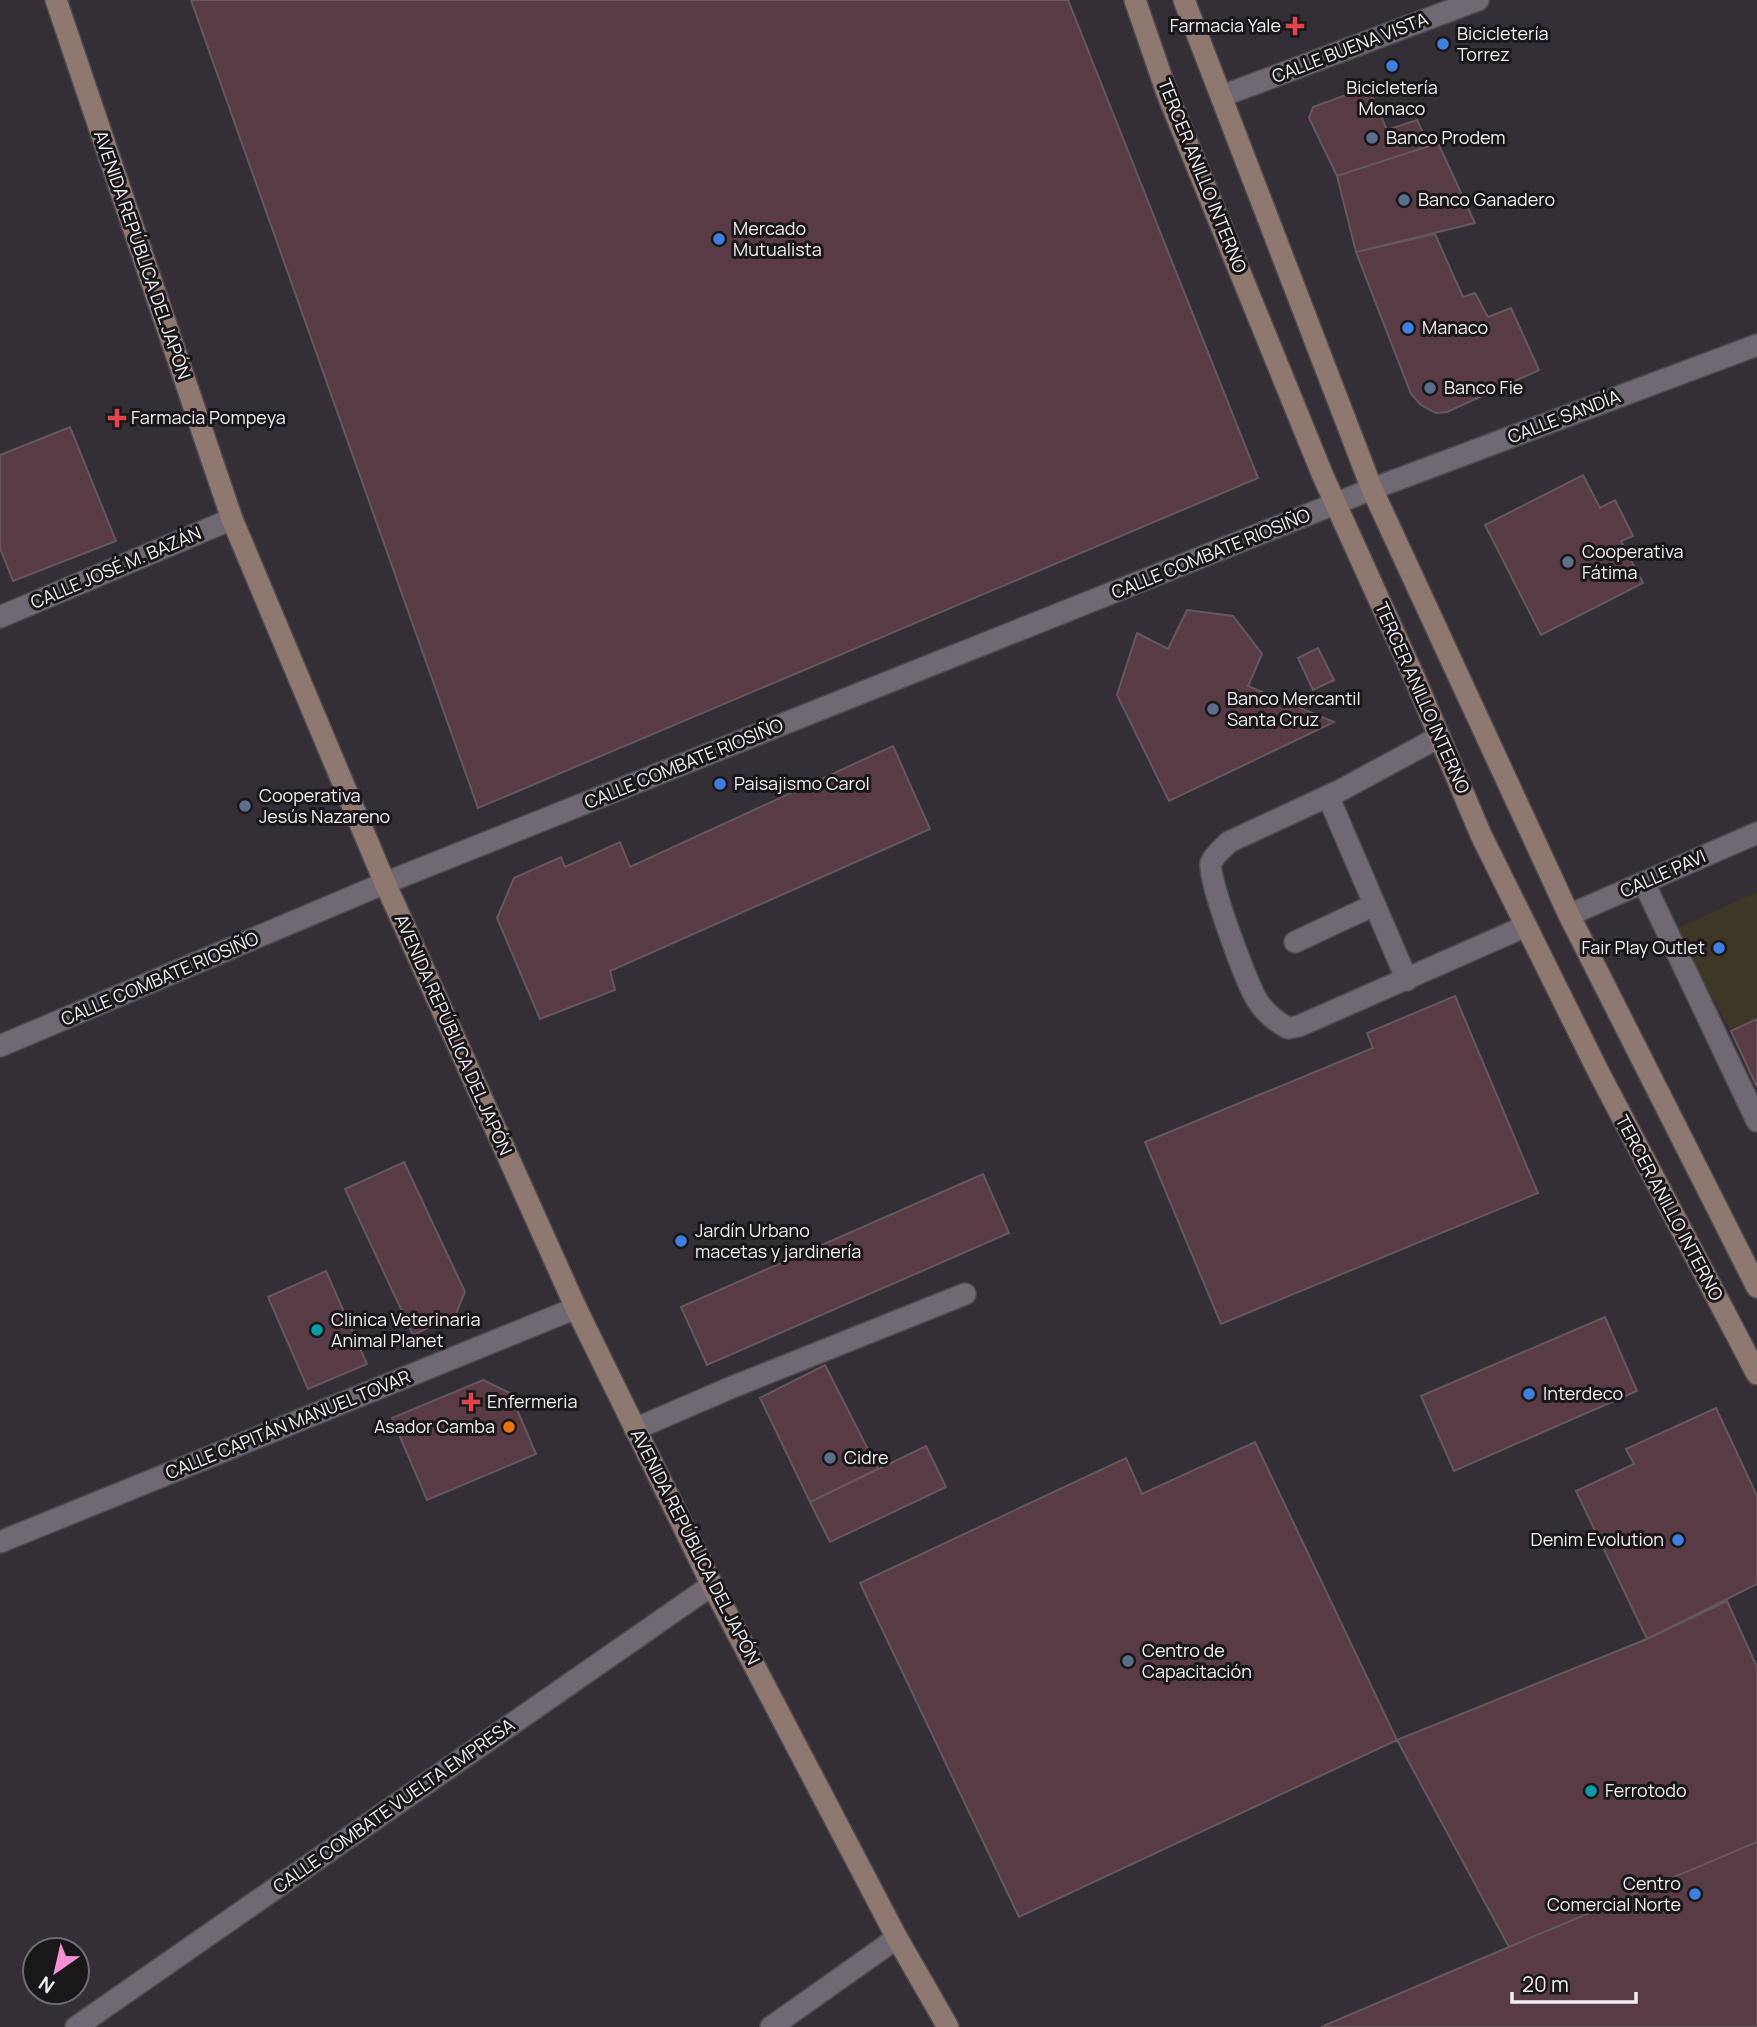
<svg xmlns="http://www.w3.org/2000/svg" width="1757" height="2027" viewBox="0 0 1757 2027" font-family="Manrope,sans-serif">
<rect width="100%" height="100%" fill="#342e36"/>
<path fill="#3e3726" d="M1757,892V1019L1731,1031L1675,929Z"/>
<path fill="#583b44" stroke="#65585c" stroke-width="2" d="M191,0H1068L1258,478L478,808Z
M1368,87L1387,130L1417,120L1429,146L1337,176L1309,118L1313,107Z
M1438,143L1475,223L1356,252L1337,176Z
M1435,234L1463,297L1475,293L1488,317L1511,308L1539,370L1447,412L1436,413L1421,405L1411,394L1356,252Z
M70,427L116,541L13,581L0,548V455Z
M1583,475L1600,508L1615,500L1633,536L1621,541L1643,583L1541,635L1485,525Z
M1187,610L1233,616L1262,654L1248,686L1334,722L1169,801L1117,695L1137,633L1168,649Z
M1318,648L1334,680L1313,690L1298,658Z
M893,746L930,829L610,971L615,990L540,1019L497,918L514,878L561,857L565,867L620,842L630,867Z
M1455,996L1538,1193L1221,1324L1145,1142L1373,1048L1367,1033Z
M1757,1019V1087L1731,1031Z
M404,1162L465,1292L455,1316L413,1335L345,1189Z
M983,1174L1009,1233L707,1365L681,1307Z
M326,1271L367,1364L308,1389L268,1297Z
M1605,1317L1637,1391L1454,1471L1421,1396Z
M825,1365L878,1469L810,1502L760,1398Z
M483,1380L510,1393L536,1454L427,1500L392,1418Z
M1716,1408L1757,1496V1584L1647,1639L1576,1491L1634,1464L1626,1449Z
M1255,1442L1397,1740L1019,1917L860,1583L1126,1458L1142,1494Z
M926,1446L946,1487L830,1542L810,1502Z
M1727,1601L1757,1667V1842L1509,1947L1397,1740L1647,1639Z
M1757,1842V2027H1321L1509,1947Z"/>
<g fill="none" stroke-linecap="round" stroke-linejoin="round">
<g stroke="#4f4a50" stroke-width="24">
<path id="lane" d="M1439,737L1341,790L1229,842C1223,848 1214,855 1211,863C1207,878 1247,984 1257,1000C1265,1013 1275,1021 1288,1028L1299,1026L1526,926
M1328,796L1407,980
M1644,883L1757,1121
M1295,942L1374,905
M635,1429L730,1388L965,1294"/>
</g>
<g stroke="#4f4a50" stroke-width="24">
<path id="street" d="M1222,96L1478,0
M0,617L232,519
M1569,915L1757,833
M0,1046L385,883L1372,489L1757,345
M0,1542L576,1308
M76,2027L712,1585
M771,2027L897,1938"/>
</g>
<g stroke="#4f4a50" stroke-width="24">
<path id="secondary" d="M56,0L232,519L385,883L576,1308L712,1585L897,1938L948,2027
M1135,0L1167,93L1323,476L1415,679L1481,835L1598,1071L1757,1374
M1184,0L1372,489L1569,915L1757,1287"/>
</g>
<use href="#lane" stroke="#706973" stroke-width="21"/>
<use href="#street" stroke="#706973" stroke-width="21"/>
<use href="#secondary" stroke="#8f786f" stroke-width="21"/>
</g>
<g fill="#e0444e" stroke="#1a171b" stroke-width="2.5">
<path d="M1291.5 15.5h7v7h7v7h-7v7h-7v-7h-7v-7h7z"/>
<path d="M113.5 407.5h7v7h7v7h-7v7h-7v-7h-7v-7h7z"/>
<path d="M467.5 1391.5h7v7h7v7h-7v7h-7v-7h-7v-7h7z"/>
</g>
<g fill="#3f7fe0" stroke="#1a171b" stroke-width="2.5">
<circle cx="1443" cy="44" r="7"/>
<circle cx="1392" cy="66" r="7"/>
<circle cx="719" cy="239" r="7"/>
<circle cx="1408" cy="328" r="7"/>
<circle cx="720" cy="784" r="7"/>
<circle cx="1719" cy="948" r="7"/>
<circle cx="681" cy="1241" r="7"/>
<circle cx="1529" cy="1394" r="7"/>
<circle cx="1678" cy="1540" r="7"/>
<circle cx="1695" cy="1894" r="7"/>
</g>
<g fill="#5c6f8a" stroke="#1a171b" stroke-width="2.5">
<circle cx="1372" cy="138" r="7"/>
<circle cx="1404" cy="200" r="7"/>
<circle cx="1430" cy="388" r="7"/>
<circle cx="1568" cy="562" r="7"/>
<circle cx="1213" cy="709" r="7"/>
<circle cx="245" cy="806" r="7"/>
<circle cx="830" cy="1458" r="7"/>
<circle cx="1128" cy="1661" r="7"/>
</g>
<g fill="#0f9aa8" stroke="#1a171b" stroke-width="2.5">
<circle cx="317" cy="1330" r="7"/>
<circle cx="1591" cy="1791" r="7"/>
</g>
<circle fill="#e8710a" stroke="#1a171b" stroke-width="2.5" cx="509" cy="1427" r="7"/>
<g text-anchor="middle" stroke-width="6" stroke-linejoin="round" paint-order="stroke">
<g font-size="18" fill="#f2eef3" stroke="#1a171b" text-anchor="start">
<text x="1281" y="32" text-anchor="end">Farmacia Yale</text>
<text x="1457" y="40">Bicicletería<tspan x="1457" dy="21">Torrez</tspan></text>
<text x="1392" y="94" text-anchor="middle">Bicicletería<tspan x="1392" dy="21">Monaco</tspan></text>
<text x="1386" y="144">Banco Prodem</text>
<text x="1418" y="206">Banco Ganadero</text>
<text x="733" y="235">Mercado<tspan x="733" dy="21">Mutualista</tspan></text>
<text x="1422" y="334">Manaco</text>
<text x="1444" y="394">Banco Fie</text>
<text x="131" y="424">Farmacia Pompeya</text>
<text x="1582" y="558">Cooperativa<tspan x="1582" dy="21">Fátima</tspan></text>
<text x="1227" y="705">Banco Mercantil<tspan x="1227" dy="21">Santa Cruz</tspan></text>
<text x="734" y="790">Paisajismo Carol</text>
<text x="259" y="802">Cooperativa<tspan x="259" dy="21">Jesús Nazareno</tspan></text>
<text x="1705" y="954" text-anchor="end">Fair Play Outlet</text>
<text x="695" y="1237">Jardín Urbano<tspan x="695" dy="21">macetas y jardinería</tspan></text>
<text x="331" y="1326">Clinica Veterinaria<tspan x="331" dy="21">Animal Planet</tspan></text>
<text x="1543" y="1400">Interdeco</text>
<text x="487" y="1408">Enfermeria</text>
<text x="495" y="1433" text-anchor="end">Asador Camba</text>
<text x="844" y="1464">Cidre</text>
<text x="1664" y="1546" text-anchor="end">Denim Evolution</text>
<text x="1142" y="1657">Centro de<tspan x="1142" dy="21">Capacitación</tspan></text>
<text x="1605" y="1797">Ferrotodo</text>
<text x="1681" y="1890" text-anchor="end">Centro<tspan x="1681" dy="21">Comercial Norte</tspan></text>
</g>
<g font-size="18" fill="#f2eef3" stroke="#1a171b">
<text transform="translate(1350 48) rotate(-21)" y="6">CALLE BUENA VISTA</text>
<text transform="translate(1202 176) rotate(68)" y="6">TERCER ANILLO INTERNO</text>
<text transform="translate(142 255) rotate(71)" y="6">AVENIDA REPÚBLICA DEL JAPÓN</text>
<text transform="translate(1564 417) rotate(-21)" y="6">CALLE SANDÍA</text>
<text transform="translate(1211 554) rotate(-22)" y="6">CALLE COMBATE RIOSIÑO</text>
<text transform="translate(116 568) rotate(-23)" y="6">CALLE JOSÉ M. BAZÁN</text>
<text transform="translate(1422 698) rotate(66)" y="6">TERCER ANILLO INTERNO</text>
<text transform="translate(684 764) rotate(-22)" y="6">CALLE COMBATE RIOSIÑO</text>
<text transform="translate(1663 874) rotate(-24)" y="6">CALLE PAVI</text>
<text transform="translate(160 979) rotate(-23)" y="6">CALLE COMBATE RIOSIÑO</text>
<text transform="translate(453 1035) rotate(66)" y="6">AVENIDA REPÚBLICA DEL JAPÓN</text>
<text transform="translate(1669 1208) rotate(62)" y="6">TERCER ANILLO INTERNO</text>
<text transform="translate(288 1425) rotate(-22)" y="6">CALLE CAPITÁN MANUEL TOVAR</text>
<text transform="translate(695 1547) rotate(63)" y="6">AVENIDA REPÚBLICA DEL JAPÓN</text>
<text transform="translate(394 1806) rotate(-35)" y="6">CALLE COMBATE VUELTA EMPRESA</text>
</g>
</g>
<g transform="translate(56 1971) rotate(214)"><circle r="33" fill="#1a171b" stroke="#706d71" stroke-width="2"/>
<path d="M0-5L12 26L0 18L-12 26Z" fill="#f591d2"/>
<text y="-10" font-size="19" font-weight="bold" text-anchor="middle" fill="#f2eef3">N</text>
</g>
<path d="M1512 1992v10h124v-10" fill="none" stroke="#f2eef3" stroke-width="3.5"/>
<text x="1522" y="1992" font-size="21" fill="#f2eef3" stroke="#1a171b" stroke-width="5" paint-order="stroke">20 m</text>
</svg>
